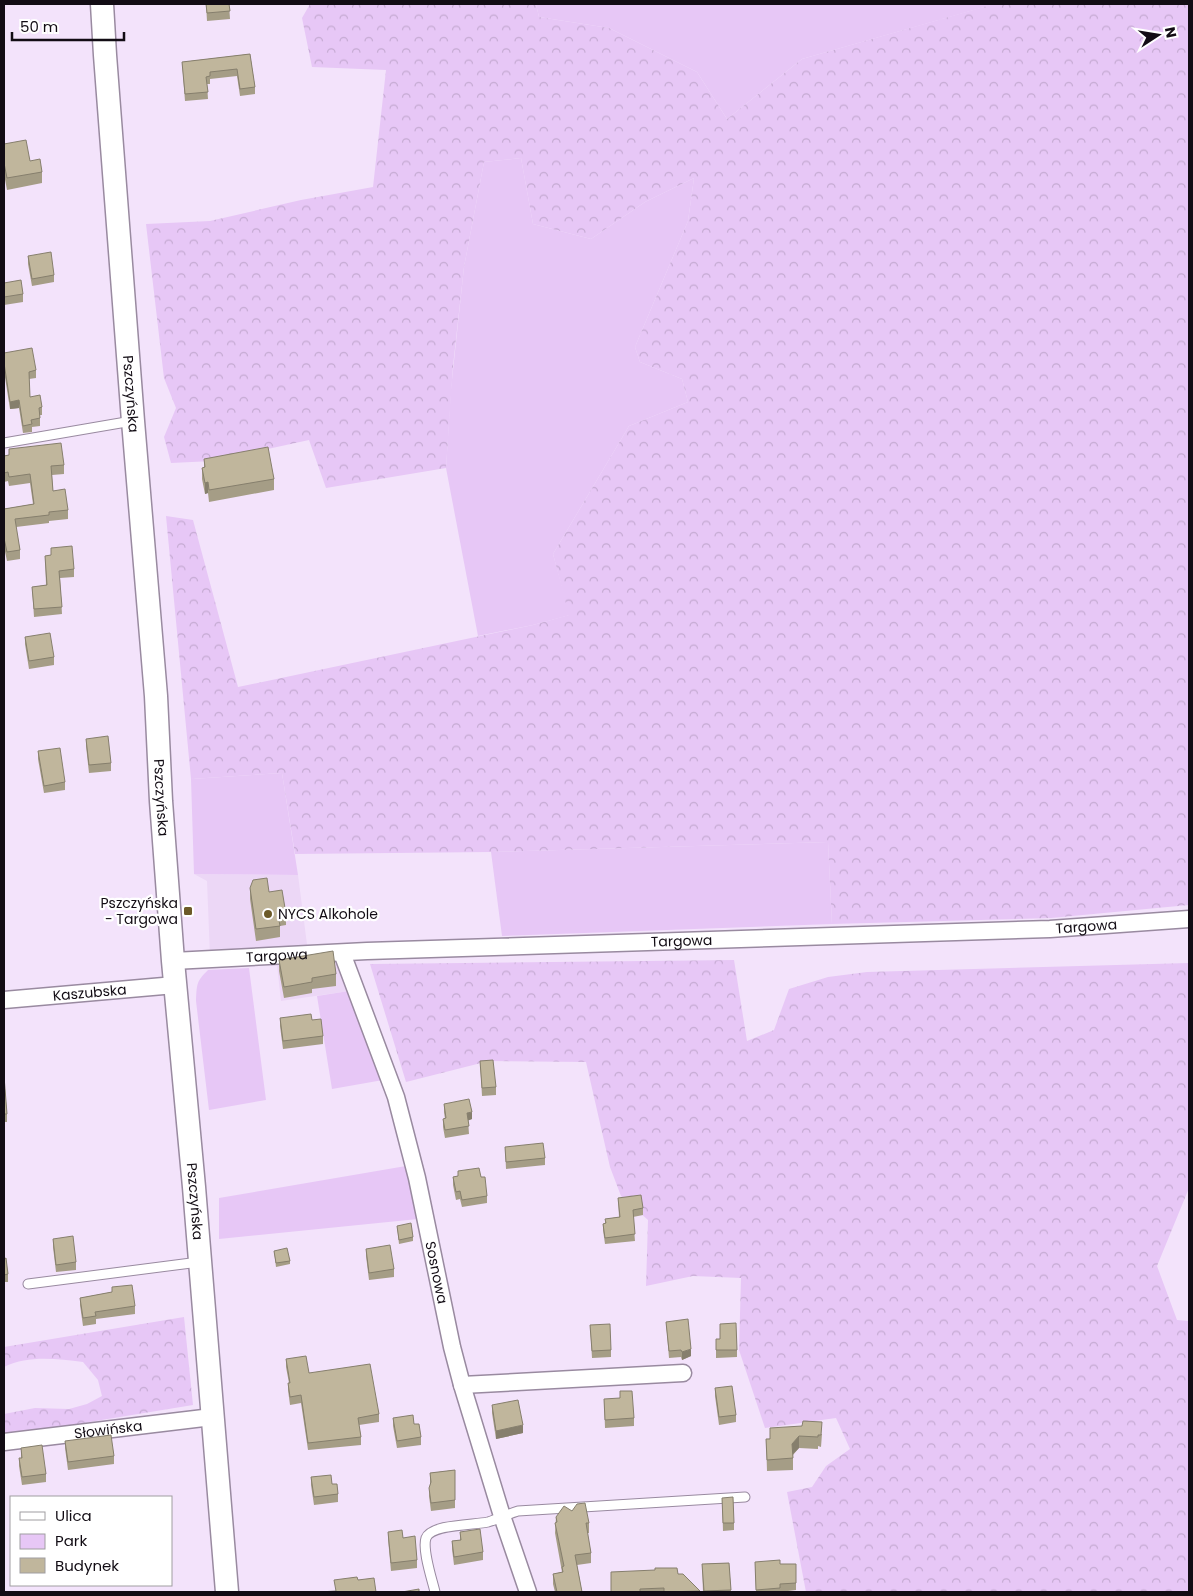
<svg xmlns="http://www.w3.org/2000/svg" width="1193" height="1596" viewBox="0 0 1193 1596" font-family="Poppins,sans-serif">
<defs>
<pattern id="forest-crowns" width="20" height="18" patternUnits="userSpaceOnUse" patternTransform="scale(1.25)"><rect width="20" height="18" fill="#e7c7f6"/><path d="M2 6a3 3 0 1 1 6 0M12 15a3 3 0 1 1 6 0" fill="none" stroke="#c5aad2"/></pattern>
</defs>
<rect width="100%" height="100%" fill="#f3e3fb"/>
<path fill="#ecd7f6" d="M194,874L298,875L308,952L210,956L207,881Z
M334,961L338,966L349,991L281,1001L277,965Z"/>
<path fill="#e7c7f6" d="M536,4H995L802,59L727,119L697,72L609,28L539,17Z
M521,158L533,224L591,239L645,202L694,178L688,221L635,347L640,362L682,379L688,402L629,426L553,554L570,615L533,625L478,636L446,468L451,389L464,267L484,162Z
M282,773L298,875L194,874L191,779Z
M828,842L832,924L502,936L491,852Z
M249,968L266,1100L209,1110L196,1001C197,984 196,982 208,970Z
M349,991L383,1080L332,1089L317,996Z
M406,1166L418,1219L219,1239V1198Z"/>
<path fill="url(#forest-crowns)" d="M310,4H536L539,17L609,28L697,72L727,119L802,59L994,4H1189V905L1051,918L832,924L828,842L491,852L295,854L282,773L191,779L166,516L193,520L238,687L533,625L569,615L553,554L629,426L688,402L682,379L640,362L635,347L688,221L694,178L645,202L591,239L533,224L521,158L484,162L464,267L453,366L446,468L326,488L309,440L213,461L171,463L164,437L176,408L164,378L146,224L210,221L301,200L373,187L386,70L312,67L302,18Z
M734,960L747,1041L774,1030L789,989L828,977L867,972L1189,963V1188L1157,1266L1177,1320L1189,1321V1592H806L787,1492L812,1487L826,1466L850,1449L836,1418L765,1428L739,1350L741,1278L693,1276L646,1286L648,1220L621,1196L610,1167L586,1062L489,1061L406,1082L370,964Z
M184,1317L193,1405L4,1436V1414L35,1408L69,1409L87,1404L102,1396L98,1380L83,1362C56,1359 29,1355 4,1367V1347Z"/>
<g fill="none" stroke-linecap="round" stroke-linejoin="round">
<g stroke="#998aa0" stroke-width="11">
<path id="lane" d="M4,443L132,421
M28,1284L199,1262
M435,1592C432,1579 422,1550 426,1538C431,1524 475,1525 488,1522C498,1519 508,1514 518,1511L745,1497"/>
</g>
<g stroke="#998aa0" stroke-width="19">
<g id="street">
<path id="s1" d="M342,953L396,1097L417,1178L452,1347L462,1385L502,1516L528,1592"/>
<path id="s2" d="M173,961L367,951L1050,929L1189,919"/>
<path id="s3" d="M4,1000L175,985"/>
<path d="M462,1385L683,1373"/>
<path id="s4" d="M4,1442L212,1417"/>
</g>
</g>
<g stroke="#998aa0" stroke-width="25">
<g id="secondary">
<path id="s5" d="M102,4L105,55L133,421L156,696L161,801L173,961L194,1187L227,1592"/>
</g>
</g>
<use href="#lane" stroke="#fff" stroke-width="9"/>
<use href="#street" stroke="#fff" stroke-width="16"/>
<use href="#secondary" stroke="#fff" stroke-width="22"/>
</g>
<path fill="#a59d86" d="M206,4H229L230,19L207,21Z
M250,54L255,87V94L240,96L237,76L210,79V84H207L208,99L185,101L182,62Z
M4,144L30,161L42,172V183L7,190L4,174Z
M28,256L54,275V282L32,286L28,264Z
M4,283L23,294V302L4,305Z
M4,353L36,370V378L29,379L30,397L42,407V415H40V426L32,427V432L23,433L19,408L10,409L4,371Z
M9,449L64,465V474L52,475L53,491L68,510V519L49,521V523L16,527L20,550V559L7,561L4,547V509L33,504L30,483L9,486L8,481L4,482V456L9,455Z
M204,459L274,479V490L209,502L208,493L205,494L202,479V468H204Z
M51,548L74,569V577L60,578L62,614L34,617L32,587L46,585L45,556L51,555Z
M25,637L54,657V665L29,669L25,644Z
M86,739L111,763V771L89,773L86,746Z
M38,751L65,782V790L44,793L38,759Z
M250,888L269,892L286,914V925L280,926V937L256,941L250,899Z
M279,960L336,974V986L312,989V993L284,998L279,971Z
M280,1018L312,1020L323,1036V1044L283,1049L280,1026Z
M480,1061L496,1087V1095L482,1096Z
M4,1076L7,1114V1122H4Z
M444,1104L472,1119L468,1120L469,1134L445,1138L443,1127V1119H445L444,1112Z
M505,1147L545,1158V1165L506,1169Z
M458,1171L481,1177L487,1196V1203L462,1207L460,1199L456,1200L453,1185V1177L458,1176Z
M618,1198L643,1208V1215L633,1217L635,1241L605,1244L603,1230V1224L605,1223V1219L619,1217Z
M397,1226L413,1237V1241L399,1244Z
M53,1239L76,1262V1270L56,1272L53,1247Z
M366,1249L394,1269V1277L369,1280L366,1256Z
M274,1251L290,1261V1264L276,1267Z
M4,1259L8,1274V1282H4Z
M112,1287L135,1306V1314L96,1319V1324L83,1326L80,1305V1298L112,1292Z
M666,1322L691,1356L682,1360L681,1357L669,1358Z
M590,1325L611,1350V1357L592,1358Z
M716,1339H720L737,1350V1357L716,1358Z
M286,1359L379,1414V1422L359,1425L361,1437V1445L308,1450L301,1403L290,1405L288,1390V1383H289L286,1367Z
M715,1388L736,1415V1422L719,1425L715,1396Z
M604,1399L634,1418V1426L605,1428Z
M492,1405L523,1433L496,1439L492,1413Z
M393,1418L414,1424L421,1437V1445L397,1448L393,1426Z
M822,1434L821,1447L818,1446V1449L799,1448L793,1455V1470L767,1471L766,1439Z
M65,1441L114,1456V1464L68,1470L65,1448Z
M21,1448L46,1474V1482L22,1485L19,1466V1458H21Z
M455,1470V1508L431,1511L429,1496L430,1485V1473Z
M311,1477L332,1484L338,1494V1502L314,1505L311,1485Z
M722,1498L734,1523V1530L723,1531Z
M556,1517L589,1523V1533H587L591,1553V1563L577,1565L582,1592H555L553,1584V1574L562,1572L555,1533Z
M388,1532L417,1560V1568L391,1571L388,1539Z
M460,1532L483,1552V1560L454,1565L452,1549V1541L460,1540Z
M755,1562L780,1564H796V1590L780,1592H756Z
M729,1563L731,1592H703L702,1564Z
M678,1574L700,1591V1592H611Z"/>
<path fill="#867f6d" d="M19,400V408L10,409V402Z
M208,482V493L205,494V483Z
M472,1112V1119L467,1121V1113Z
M691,1349V1356L682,1360V1352Z
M523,1425V1433L496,1439V1431Z
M799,1436V1448L792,1455V1444Z"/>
<path fill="#c0b69c" stroke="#867f6d" d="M206,4H229L230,11L207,13Z
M250,54L255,87L240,89L237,69L210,72V76L206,77L208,92L185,94L182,62Z
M26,140L30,161L40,159L42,172L7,178L4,163V144Z
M51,252L54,275L32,279L28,256Z
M21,280L23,294L4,297V283Z
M32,348L36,370L29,372L30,397L40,395L42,407L39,408L40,418L31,420L32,424L23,426L19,400L10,402L4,363V353Z
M61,443L64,465L51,466L53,491L65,489L68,510L49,512V515L15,519L20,550L7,552L4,538V509L34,504L30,474L9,477L8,472L4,473V456L9,455V449Z
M268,447L274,479L209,490L208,482L205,483L202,468L205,467L204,459Z
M72,546L74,569L59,571L62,607L34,609L32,587L47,585L45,556L51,555V548Z
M50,633L54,657L29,661L25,637Z
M108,736L111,763L89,765L86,739Z
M60,748L65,782L44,786L38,751Z
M267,878L269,892L282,890L286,914L278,915L280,926L256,929L250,888L253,880Z
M333,951L336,974L312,978V982L284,987L279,960Z
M311,1014L312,1020L321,1019L323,1036L283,1041L280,1018Z
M493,1060L496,1087L482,1088L480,1061Z
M4,1076L7,1114H4Z
M469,1099L472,1112L467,1113L469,1126L445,1130L443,1119L446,1118L444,1104Z
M543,1143L545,1158L506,1162L505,1147Z
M479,1168L481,1177H485L487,1196L462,1200L460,1191L456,1192L453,1177L458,1176V1171Z
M641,1195L643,1208L633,1210L635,1234L605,1238L603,1224L606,1223L605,1219L620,1217L618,1198Z
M411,1223L413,1237L399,1240L397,1226Z
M73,1236L76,1262L56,1265L53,1239Z
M390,1245L394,1269L369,1273L366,1249Z
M287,1248L290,1261L276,1263L274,1251Z
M6,1258L8,1274L4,1275V1259Z
M132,1285L135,1306L95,1312L96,1316L83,1318L80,1298L112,1292V1287Z
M688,1319L691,1349L682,1352L681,1350L669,1351L666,1322Z
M736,1323L737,1350H716V1339H720V1324Z
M610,1324L611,1350L592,1351L590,1325Z
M306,1356L309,1373L370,1364L379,1414L358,1418L361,1437L308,1443L301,1395L290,1397L288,1383H290L286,1359Z
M732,1386L736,1415L719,1417L715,1388Z
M620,1391H632L634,1418L605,1420L604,1399L620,1398Z
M518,1400L523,1425L496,1431L492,1405Z
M413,1415L414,1424H419L421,1437L397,1441L393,1418Z
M803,1421L822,1422L821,1435H818V1437L799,1436L792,1444L793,1458L767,1460L766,1439H770V1428L802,1426Z
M111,1435L114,1456L68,1462L65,1441Z
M42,1445L46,1474L22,1477L19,1458H22L21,1448Z
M455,1470V1500L431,1503L429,1488L431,1482L430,1473Z
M331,1475L332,1484H337L338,1494L314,1497L311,1477Z
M733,1497L734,1523H723L722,1498Z
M585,1503L589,1523H586L591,1553L575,1555L582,1592H557L553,1574L563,1572L562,1567L564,1566L555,1523L557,1522L556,1517L564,1506L572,1511L577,1504Z
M480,1529L483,1552L454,1557L452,1541L461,1540L460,1532Z
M402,1530L403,1538L415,1536L417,1560L391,1563L388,1532Z
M780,1560V1564H796V1583L780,1584V1588L756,1590L755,1562Z
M729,1563L731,1590L704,1591L702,1564Z
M655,1568H677L678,1574H683L700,1591L664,1592V1588L640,1589V1592H611V1572L655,1570Z
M357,1577L358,1580L374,1578L376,1592H319L336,1591L334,1580Z
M419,1589V1592H402Z"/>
<g fill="#6c5a28" stroke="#fff" stroke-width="2">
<rect x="183" y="906" width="10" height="10" rx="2.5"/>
<circle cx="268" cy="914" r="5"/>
</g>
<g text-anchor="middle" stroke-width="4.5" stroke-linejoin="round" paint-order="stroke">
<g font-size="14" fill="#120c14" stroke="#fff">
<text dy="5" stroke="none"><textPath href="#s5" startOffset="391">Pszczyńska</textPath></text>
<text dy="5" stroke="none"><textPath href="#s5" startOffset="796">Pszczyńska</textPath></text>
<text dy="5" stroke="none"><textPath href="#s2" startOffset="914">Targowa</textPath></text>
<text dy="5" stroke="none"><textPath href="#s2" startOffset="509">Targowa</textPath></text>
<text dy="5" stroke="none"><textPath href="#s2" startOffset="104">Targowa</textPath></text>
<text dy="5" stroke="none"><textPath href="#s3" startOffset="86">Kaszubska</textPath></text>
<text dy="5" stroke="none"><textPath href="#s5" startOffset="1201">Pszczyńska</textPath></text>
<text dy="5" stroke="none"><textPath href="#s1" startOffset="334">Sosnowa</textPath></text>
<text dy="5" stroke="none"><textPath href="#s4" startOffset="105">Słowińska</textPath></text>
</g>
<g font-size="14" fill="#120c14" stroke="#fff" text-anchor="end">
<text x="178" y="908">Pszczyńska<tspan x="178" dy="16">- Targowa</tspan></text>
<text x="278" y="919" text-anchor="start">NYCS Alkohole</text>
</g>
</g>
<rect width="1193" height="1596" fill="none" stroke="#120c14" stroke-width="10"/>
<rect x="10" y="1496" width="162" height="90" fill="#ffffff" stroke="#a09ea1"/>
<rect x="20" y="1512" width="25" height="8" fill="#ffffff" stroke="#a09ea1"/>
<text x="55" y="1521" font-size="15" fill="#120c14">Ulica</text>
<rect x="20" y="1534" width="25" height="15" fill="#e7c7f6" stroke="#a09ea1"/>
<text x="55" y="1546" font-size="15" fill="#120c14">Park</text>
<rect x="20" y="1558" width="25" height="15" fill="#c0b69c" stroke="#a09ea1"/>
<text x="55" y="1571" font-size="15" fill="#120c14">Budynek</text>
<g transform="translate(1158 35) rotate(78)" stroke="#ffffff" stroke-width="4" paint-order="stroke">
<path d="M0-4L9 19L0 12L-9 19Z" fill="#120c14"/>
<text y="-8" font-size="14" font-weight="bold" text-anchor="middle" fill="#120c14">N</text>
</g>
<path d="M12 32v8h112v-8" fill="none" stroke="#120c14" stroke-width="2.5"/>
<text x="20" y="32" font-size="15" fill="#120c14" stroke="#ffffff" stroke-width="4" paint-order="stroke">50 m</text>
</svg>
